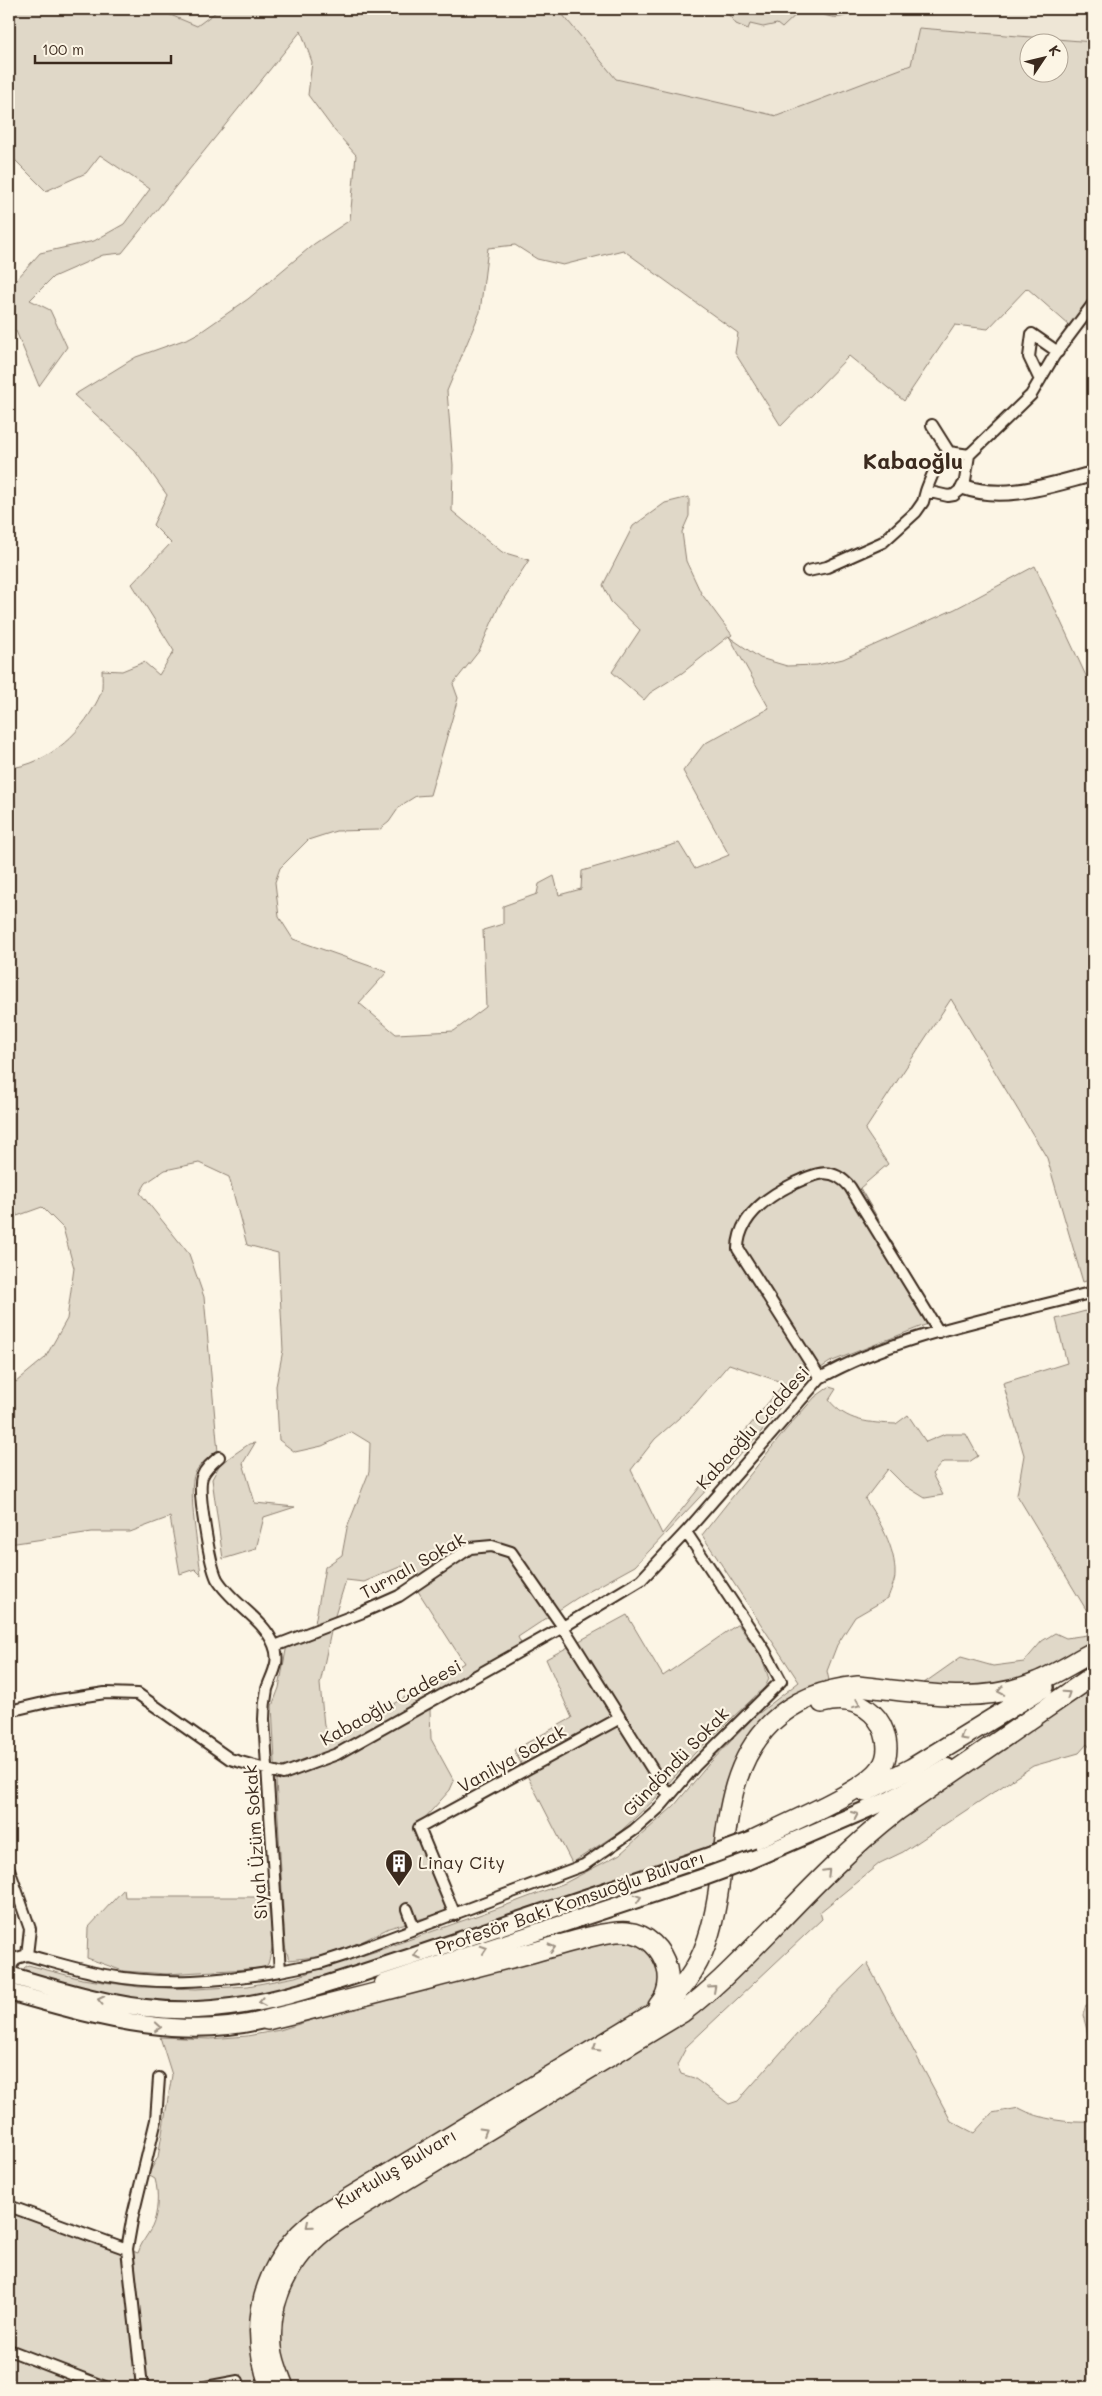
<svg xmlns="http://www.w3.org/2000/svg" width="1102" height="2396" viewBox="0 0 1102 2396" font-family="Mali,sans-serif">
<rect width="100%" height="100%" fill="#fcf5e5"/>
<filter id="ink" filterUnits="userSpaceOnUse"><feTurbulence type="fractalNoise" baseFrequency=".02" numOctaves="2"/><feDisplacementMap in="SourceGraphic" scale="10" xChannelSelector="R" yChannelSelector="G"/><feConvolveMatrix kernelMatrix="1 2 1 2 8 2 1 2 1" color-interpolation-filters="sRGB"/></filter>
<g filter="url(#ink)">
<path fill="#eee6d6" d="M156,9H220L197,26Z
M558,9H1093V42L919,28L911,65L777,116L616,79Z"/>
<path fill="#e0d8c8" stroke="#8e8173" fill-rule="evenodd" d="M9,9H156L197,26L220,9H558L616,79L777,116L911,65L919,28L1093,42V295L1070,326L1027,288L988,329L955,325L904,401L849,356L781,426L735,353L738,333L623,250L563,265L537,259L515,245L488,248L480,312L447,391L453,465L452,511L502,552L529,560L499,606L479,651L453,684L458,698L430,795L416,796L400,806L389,822L379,830L336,831L308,840L280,868L275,882L279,917L293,939L387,972L359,1003L396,1034L454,1031L486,1007L483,930L503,924V906L537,894L539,884L554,876L559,895L581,889L582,871L679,843L695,869L729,855L683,771L704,744L769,708L729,636L682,673L650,693L644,700L612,672L640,630L611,602L603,585L633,526L665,503L689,497V516L682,532L686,561L701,593L732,635L729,637L760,658L787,666L817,665L843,659L955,609L1035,566L1087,678L1093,675V1279L1083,1282L1047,1158L951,999L865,1130L888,1164L860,1188L938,1320L830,1362L804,1379L796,1386L761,1432L635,1566L577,1598L518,1637L526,1654L470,1674L441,1694L430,1710L431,1739L454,1781L450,1790L414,1830L448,1911L389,1928L361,1942L323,1956L289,1960L285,1946L272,1706L279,1688L289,1634L314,1629L325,1567L342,1555L347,1528L369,1472L370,1443L352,1432L322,1446L295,1452L279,1440L276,1386L283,1350L278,1253L247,1245L229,1177L199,1163L165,1170L146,1183L140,1193L189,1254L204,1297L218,1452C208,1457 200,1464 195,1473C187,1489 199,1555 201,1575L195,1569L180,1574L170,1517L130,1532H92L9,1544V1371L16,1382L45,1358L67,1319L74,1268L63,1228L42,1207L17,1216L9,1192V768C49,765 86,729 101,693C103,686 102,677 102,670L122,671L144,662L159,675L174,651L132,584L171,543L153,525L167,495L135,450L74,395L136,357L189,338L202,331L248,299L314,244L350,220L356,155L334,130L308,95L312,62L301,31L122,253L103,255L53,277L30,300L50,310L67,347L39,386L16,331L9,328V288L40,253L94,241L124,224L150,189L100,155L86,173L46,191L9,154ZM1030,42H1060V72H1030ZM729,1364L784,1383L662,1534L631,1470L655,1439L695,1404ZM402,1566L464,1663L334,1738L324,1726L320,1684L333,1622L346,1580L364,1582Z
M724,9H802L782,28L777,24L763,27L750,24L748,29L736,24Z
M814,9H855C844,22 825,18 814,9Z
M1093,1309V1621L1017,1495L1024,1455L1003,1383L1067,1363L1056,1319Z
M829,1387L836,1389L829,1400C846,1422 870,1423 896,1424L908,1415L926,1442L945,1434H966L978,1456L969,1462H943L932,1474L943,1495L925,1498L904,1485L888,1469L865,1499C879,1520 896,1548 895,1575C895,1582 890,1591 888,1598L855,1617L837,1645L827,1671L830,1685L762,1723L717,1843L635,1874L293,1990L196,2005L119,1999L24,1972V1968L28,1965L82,1979L139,1987L196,1989L248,1986L295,1977L377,1951L507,1905L565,1883L620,1854L674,1806L708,1765L754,1717L799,1682L702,1535L788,1427L815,1397Z
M255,1443L243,1463L255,1503L295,1507L264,1517L256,1549L223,1559L212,1479L220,1464L249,1444Z
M627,1615L663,1676L738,1624L762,1658L769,1679L765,1687L694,1754L654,1800L621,1831L572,1863L514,1750L572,1718L546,1659Z
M1093,1625V1640L1032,1675L981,1689L917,1688L961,1657L993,1666L1024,1662L1042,1641L1055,1633L1066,1638L1087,1635Z
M1093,1689V1752L1087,1744L1079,1753L1033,1766L903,1852L880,1863L820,1912L822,1919L687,2046L677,2065L681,2074L694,2078L729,2104L738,2101L813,2016L867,1963L951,2121L974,2133L992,2113L1019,2108C1041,2120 1068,2123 1093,2122V2387H292C288,2378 284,2368 281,2358C274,2325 286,2285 306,2259C314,2249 326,2241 335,2233L678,2025L886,1828Z
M124,1889L125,1897H268L273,1945L268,1964L263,1968L167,1974L123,1971L87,1958L88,1928Z
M635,1939L657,1955L665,1984L644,2012L302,2224L265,2387H9V2206L138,2253C141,2243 147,2236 152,2227C158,2214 159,2193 155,2179L148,2175L158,2157L172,2075L160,2037L210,2039L247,2036L280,2030L369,2002L619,1940Z
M1086,2005H1093V2053L1083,2015Z"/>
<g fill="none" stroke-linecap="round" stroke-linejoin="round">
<g stroke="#3b2a1e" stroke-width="14">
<path id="street" d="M1040,380L1029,357L1032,334L1058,352
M932,425L949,452
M926,491C932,475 936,463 949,452L969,455
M808,571L827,567L883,542L916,512L923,502L926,491L948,496L954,495L964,487L969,455L1031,395L1054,356L1093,304
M820,1378L738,1249C738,1216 768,1196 795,1183C817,1173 832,1166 850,1187L939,1332
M275,1646L363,1612L399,1596L470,1548L492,1546L511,1552L563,1627L669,1796
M9,1711L52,1701L105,1693L138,1694L230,1759L283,1774L337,1754L563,1627L641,1580L686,1532L820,1378C902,1332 1003,1317 1093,1292
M9,1869L30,1929L27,1955
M407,1909L414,1928
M455,1915L419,1828L620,1718
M280,1971L320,1963L345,1955L584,1865L634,1830L660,1807L695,1766L781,1681L765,1651L686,1532
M10,1975L12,1964L17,1958L27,1955C53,1962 79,1970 105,1975C164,1986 221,1981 280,1971L264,1719C264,1709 265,1699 267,1689C272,1674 281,1662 274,1645C263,1618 232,1604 217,1579C210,1565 197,1491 202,1477C205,1469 212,1463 219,1457
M9,2206L127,2249
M9,2350L105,2387
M142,2387L127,2249L133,2215L156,2120L159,2078
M206,2387L238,2381"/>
</g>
<g stroke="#3b2a1e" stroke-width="18">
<path id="secondary" d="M964,487C1005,502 1053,484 1093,474"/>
</g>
<g stroke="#3b2a1e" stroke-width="20">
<path id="primary" d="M745,1862L891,1799L947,1767
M9,1975C70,1993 132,2013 197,2010C271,2007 339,1980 408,1958C510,1924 611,1889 712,1855
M383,1983L704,1877
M9,1992C97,2017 187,2044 278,2016"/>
</g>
<g stroke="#3b2a1e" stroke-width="22">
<path id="highway" d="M865,1792L912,1768L1044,1687
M753,1840C783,1825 862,1793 880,1769C893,1753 886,1726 872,1713C858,1700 840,1698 822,1703
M267,2020C355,1999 443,1975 531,1953C555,1947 604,1930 627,1932C647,1934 662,1949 667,1968C670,1982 668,1995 658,2006
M270,2387C244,2316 268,2248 332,2208L654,2013C680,1994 697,1971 707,1941C732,1868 713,1780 772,1722C796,1699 826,1689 858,1686C918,1692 978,1706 1036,1682C1056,1674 1074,1662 1093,1652
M284,2387C279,2374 273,2361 272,2347C267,2293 297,2247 341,2219L683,2012C716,1987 743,1958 772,1929C812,1887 851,1847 897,1811L1093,1676"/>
</g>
<use href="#street" stroke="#fcf5e5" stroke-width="10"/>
<use href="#secondary" stroke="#fcf5e5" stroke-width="14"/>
<use href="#primary" stroke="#fcf5e5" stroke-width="16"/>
<use href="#highway" stroke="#fcf5e5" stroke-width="19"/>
<g stroke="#3b2a1e" stroke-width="20" stroke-linecap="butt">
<path id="primary-bridge" d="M712,1855L753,1840
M704,1877L745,1862"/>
</g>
<use href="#primary-bridge" stroke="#fcf5e5" stroke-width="16"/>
</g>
<defs><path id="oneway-chevron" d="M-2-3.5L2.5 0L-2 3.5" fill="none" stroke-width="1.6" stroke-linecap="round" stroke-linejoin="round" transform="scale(1.25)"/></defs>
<g stroke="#9c9082">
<use href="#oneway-chevron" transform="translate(1001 1691) rotate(169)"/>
<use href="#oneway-chevron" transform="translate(1067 1694) rotate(-33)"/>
<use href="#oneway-chevron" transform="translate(857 1704) rotate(22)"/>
<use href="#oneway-chevron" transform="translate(963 1737) rotate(149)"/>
<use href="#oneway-chevron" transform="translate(855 1815) rotate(-24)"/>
<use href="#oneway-chevron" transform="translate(827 1872) rotate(-45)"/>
<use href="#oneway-chevron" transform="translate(638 1898) rotate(-18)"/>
<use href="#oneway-chevron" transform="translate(552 1948) rotate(-14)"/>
<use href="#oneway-chevron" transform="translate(484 1949) rotate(-18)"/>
<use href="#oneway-chevron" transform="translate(417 1955) rotate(162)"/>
<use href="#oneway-chevron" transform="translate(713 1988) rotate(-42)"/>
<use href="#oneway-chevron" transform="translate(101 2000) rotate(-168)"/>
<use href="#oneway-chevron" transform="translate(262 2002) rotate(169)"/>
<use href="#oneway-chevron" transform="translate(158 2027) rotate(5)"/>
<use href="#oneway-chevron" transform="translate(596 2048) rotate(149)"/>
<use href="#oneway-chevron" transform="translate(484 2131) rotate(-31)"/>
<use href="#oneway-chevron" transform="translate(309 2225) rotate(140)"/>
</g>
</g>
<defs>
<g id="building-pin" transform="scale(1.4375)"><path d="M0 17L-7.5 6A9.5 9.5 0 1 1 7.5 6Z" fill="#3b2a1e" stroke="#fcf5e5"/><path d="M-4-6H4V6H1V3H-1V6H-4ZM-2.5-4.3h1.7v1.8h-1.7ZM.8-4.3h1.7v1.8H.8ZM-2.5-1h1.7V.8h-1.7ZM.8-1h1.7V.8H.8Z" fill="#fff"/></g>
</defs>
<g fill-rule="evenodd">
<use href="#building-pin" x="399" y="1863"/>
</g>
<g text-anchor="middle" stroke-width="4.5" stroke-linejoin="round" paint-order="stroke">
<g font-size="18" fill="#3b2a1e" stroke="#fcf5e5">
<text transform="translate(753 1428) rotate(-48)" y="6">Kabaoğlu Caddesi</text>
<text transform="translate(413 1566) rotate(-29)" y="6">Turnalı Sokak</text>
<text transform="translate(391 1703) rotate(-29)" y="6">Kabaoğlu Cadeesi</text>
<text transform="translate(512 1759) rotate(-29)" y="6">Vanilya Sokak</text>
<text transform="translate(676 1762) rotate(-46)" y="6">Gündöndü Sokak</text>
<text transform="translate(256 1842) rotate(-94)" y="6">Siyah Üzüm Sokak</text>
<text transform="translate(570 1903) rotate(-19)" y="6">Profesör Baki Komsuoğlu Bulvarı</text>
<text transform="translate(396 2169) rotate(-31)" y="6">Kurtuluş Bulvarı</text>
</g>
<g font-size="18" fill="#3b2a1e" stroke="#fcf5e5" text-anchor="start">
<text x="418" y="1869">Linay City</text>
</g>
<g font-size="22" font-weight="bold" fill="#3b2a1e" stroke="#fcf5e5">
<text x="913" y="469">Kabaoğlu</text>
</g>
</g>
<rect width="1102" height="2396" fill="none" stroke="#fcf5e5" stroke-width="30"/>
<rect x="15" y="15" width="1072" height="2366" fill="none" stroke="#3b2a1e" stroke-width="2" filter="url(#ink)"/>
<g transform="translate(1044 58) rotate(55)"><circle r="24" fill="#fcf5e5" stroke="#afa495"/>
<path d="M0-4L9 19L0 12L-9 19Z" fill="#3b2a1e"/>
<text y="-8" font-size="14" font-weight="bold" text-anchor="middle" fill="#3b2a1e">K</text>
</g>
<path d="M35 55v8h136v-8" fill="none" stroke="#3b2a1e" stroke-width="2.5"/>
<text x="42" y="55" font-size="15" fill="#3b2a1e" stroke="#fcf5e5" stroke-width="4" paint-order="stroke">100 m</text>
</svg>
